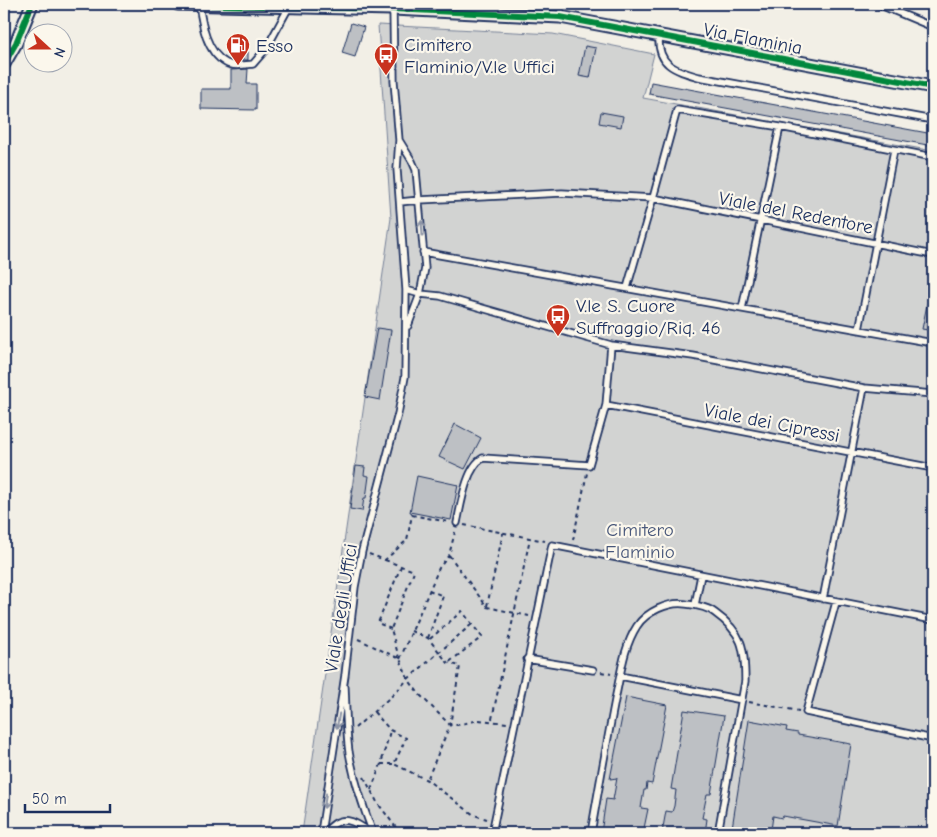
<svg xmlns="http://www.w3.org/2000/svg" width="937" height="837" viewBox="0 0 937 837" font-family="'Comic Neue',sans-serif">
<rect width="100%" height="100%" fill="#f2efe6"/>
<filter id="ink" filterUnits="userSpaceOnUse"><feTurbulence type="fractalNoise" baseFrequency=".02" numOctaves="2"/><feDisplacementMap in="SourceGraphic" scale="10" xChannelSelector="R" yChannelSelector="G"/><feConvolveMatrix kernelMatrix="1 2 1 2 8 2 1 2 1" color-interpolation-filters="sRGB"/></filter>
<g filter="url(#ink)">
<path fill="#d2d3d2" stroke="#768198" d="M378,25L553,34L654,54L643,98L933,151V833H302L391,218Z"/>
<path fill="#bdc0c4" stroke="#1b2f5e" d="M351,23L364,27L355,57L342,53Z
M585,46L596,48L590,78L579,76Z
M232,51H248V60H232Z
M248,69L247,84H256V110L201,109V89H231V70Z
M651,82L933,134V146L649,94Z
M601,112L623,116L621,127L599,123Z
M929,295L933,296V331L922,329Z
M377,328L391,330L380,400L365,397Z
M455,424L481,438L465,469L439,457Z
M356,466L365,467L364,475L369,476L366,498H364L362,511L350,509Z
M417,476L458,485L451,520L410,512Z
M626,697L667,705L652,784L647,783L646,790H644L641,808L648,809L643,833H601L606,799L613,800L617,778L610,779Z
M684,710L724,716L711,794H707L702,818L707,819L705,833H662L666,811L672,812L674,806L676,790L671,789Z
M749,720L787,727L786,731L798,733V735L851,744L838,826L783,816L782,818L773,816L771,830L750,826L749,831L732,828Z"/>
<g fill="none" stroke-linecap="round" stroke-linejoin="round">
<g stroke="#1b2f5e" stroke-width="9">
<path id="lane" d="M199,4C202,24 206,52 226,63C233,67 244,65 253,64L266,49L289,7
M878,4L933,27
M560,17L562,4
M659,35C657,65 674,70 699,77L933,120
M399,140L412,161L416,170L425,268L420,294L408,326
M400,202L419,200L562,193L653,198L677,110L780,127L933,157
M423,252L933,343
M627,288L653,198L933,255
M406,290L420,294L440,296L611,345L693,356L864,388L933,394
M742,309L780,127
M859,330L894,150
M606,405L933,468
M457,523C461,505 466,467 483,458L589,465L606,405L611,345
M823,599L864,388
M836,602L806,712L933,739
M695,605L701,575
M527,659L593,670
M620,676L742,700
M345,687C346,708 346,730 349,752C354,780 363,807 373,833
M321,833L345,675L355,587L362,551L398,414L405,377L406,290L397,169L399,140L394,81L393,9
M325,833C340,812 355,821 371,833
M492,833L552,545L933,620
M591,833C599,787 607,741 616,695C621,672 624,646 637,626C646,612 669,601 686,604C695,605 708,607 715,613C743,633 745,648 745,681L718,833"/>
</g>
<g stroke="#1b2f5e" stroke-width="15">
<path id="street" d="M178,4L393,9L560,17L933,87
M4,64L16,43L32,4"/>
</g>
<path stroke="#1b2f5e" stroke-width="2" stroke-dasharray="4 4" stroke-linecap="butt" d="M464,525L545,541
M573,540L587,473
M369,554L385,560L407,540L412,515L449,522
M449,555L487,607L529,616
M385,560L414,571L391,629L399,658
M487,606L503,533
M391,629L378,623L401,566
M411,631L428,638L448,663L460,666L450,725L427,780
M428,638L443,596L429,590
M358,639L400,659L408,679L420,695L450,725H457L479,720L507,723
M430,639L462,611L482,637L448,663
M400,659L439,568L449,555L455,532
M601,672L611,674
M749,702L799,711
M374,712L390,730L406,738L394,764L427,780L474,815L487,819
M492,719L530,538
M355,728L395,693L408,679L472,624
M381,764H394
M364,777L377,802L400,833
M371,790L381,764L390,731"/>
<use href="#lane" stroke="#fbf7ec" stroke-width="5.5"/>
<use href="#street" stroke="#fbf7ec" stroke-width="11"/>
<g stroke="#fbf7ec" stroke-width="9">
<path id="cycleway" d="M178,4L393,9L560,17L933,87
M4,64L16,43L32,4"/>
</g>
<use href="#cycleway" stroke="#00873e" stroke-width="6"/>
</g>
<defs><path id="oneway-shaft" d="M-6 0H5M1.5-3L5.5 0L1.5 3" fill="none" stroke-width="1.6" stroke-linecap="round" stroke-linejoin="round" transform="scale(1.25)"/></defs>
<g stroke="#8b93a5">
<use href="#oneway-shaft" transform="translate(422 228) rotate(-94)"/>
<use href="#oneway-shaft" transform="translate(338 721) rotate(99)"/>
<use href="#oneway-shaft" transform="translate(325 801) rotate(98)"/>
</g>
</g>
<defs>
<g id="fuel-pin" transform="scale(1.25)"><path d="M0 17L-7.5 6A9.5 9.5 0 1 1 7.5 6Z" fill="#c8321e" stroke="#fbf7ec"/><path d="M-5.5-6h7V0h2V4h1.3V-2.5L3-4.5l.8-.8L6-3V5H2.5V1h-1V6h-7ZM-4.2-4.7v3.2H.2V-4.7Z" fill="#fff"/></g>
<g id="bus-pin" transform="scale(1.25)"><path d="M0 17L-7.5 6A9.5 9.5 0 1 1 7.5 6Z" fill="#c8321e" stroke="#fbf7ec"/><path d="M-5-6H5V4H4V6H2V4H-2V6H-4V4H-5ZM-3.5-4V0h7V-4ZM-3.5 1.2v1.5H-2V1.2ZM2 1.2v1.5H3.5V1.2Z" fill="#fff"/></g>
</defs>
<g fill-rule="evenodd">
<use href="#fuel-pin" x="238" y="45"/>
<use href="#bus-pin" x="386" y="55"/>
<use href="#bus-pin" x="558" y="316"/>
</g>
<g text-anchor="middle" stroke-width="4.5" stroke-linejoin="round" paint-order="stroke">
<g font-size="19" fill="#1b2f5e" stroke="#fbf7ec">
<text transform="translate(753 38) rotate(11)" y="7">Via Flaminia</text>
<text transform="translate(796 212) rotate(11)" y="7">Viale del Redentore</text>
<text transform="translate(772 422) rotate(11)" y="7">Viale dei Cipressi</text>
<text transform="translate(340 608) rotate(-81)" y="7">Viale degli Uffici</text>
</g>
<g font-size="19" fill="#1b2f5e" stroke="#fbf7ec" text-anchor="start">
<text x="404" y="51">Cimitero<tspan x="404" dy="22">Flaminio/V.le Uffici</tspan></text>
<text x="256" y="52">Esso</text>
<text x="576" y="312">V.le S. Cuore<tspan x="576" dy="22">Suffraggio/Riq. 46</tspan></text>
</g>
<g font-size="19" fill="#49587b" stroke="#fbf7ec">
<text x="640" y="536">Cimitero<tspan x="640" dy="22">Flaminio</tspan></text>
</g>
</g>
<rect width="937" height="837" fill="none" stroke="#fbf7ec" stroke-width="20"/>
<rect x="10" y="10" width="917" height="817" fill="none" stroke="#1b2f5e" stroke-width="2" filter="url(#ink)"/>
<g transform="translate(48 48) rotate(111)"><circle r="24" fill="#fbf7ec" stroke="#a1a7b3"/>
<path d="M0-4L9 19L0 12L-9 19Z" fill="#c8321e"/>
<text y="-8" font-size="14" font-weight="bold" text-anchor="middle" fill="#1b2f5e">N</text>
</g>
<path d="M25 804v8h85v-8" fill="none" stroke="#1b2f5e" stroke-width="2.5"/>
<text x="32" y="804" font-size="15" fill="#1b2f5e" stroke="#fbf7ec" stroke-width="4" paint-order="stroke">50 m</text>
</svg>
